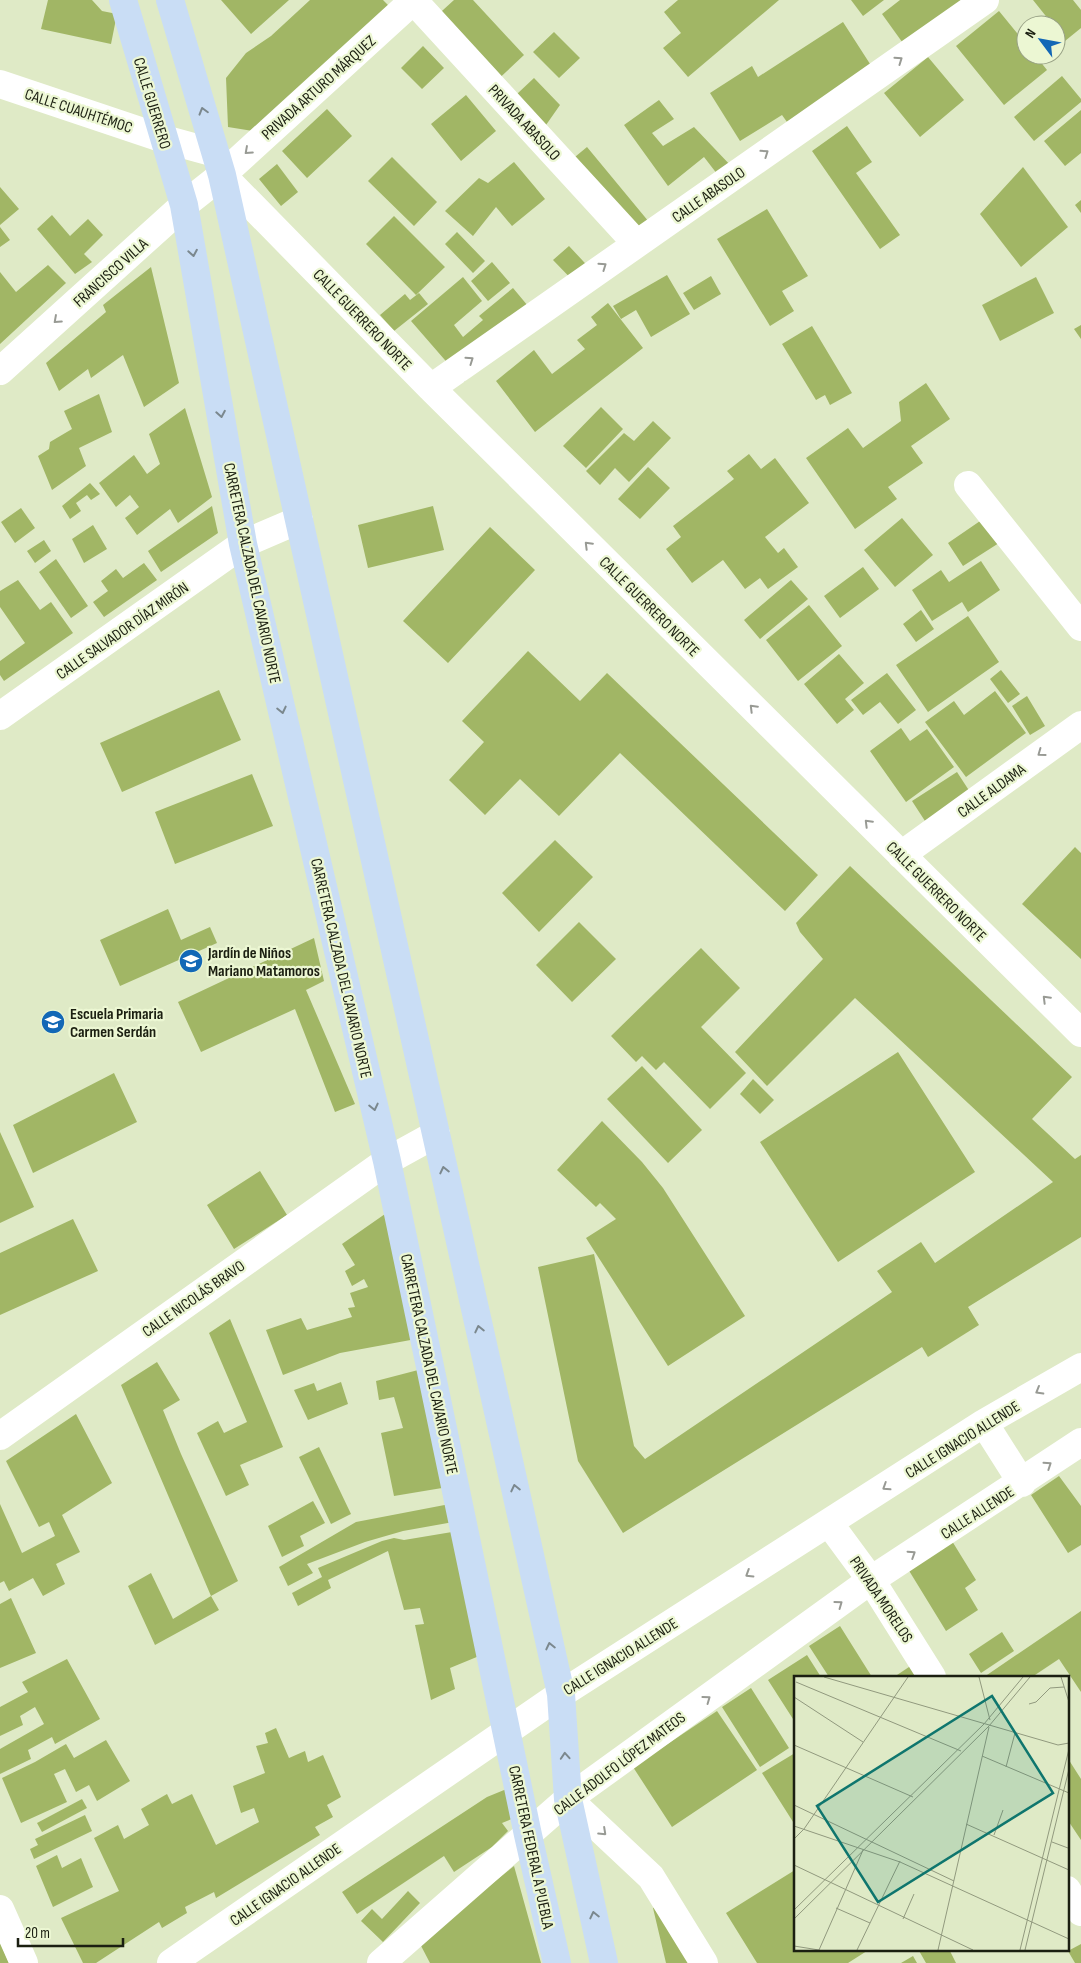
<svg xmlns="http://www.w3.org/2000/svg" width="1081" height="1963" viewBox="0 0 1081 1963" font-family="'Sofia Sans Condensed',sans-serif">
<rect width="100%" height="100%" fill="#dfeac6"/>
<path fill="#a1b665" d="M48,0H92L102,11L117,14L111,44L41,29Z
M221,0H289L251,34Z
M310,0H383L393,10L266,133L228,127L226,78L246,53L271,36Z
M454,0H473L524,55L492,85L432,20Z
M678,0H779L688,77L663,48L681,33L664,12Z
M851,0H884L863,16Z
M900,0H968L905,46L882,14Z
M1033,0H1073L1081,10V28L1065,41L1056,29V25H1053Z
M999,11L1026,44V55H1035L1047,70L1004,105L956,46Z
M843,22L872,67L787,122L782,115L740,141L710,93L752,66L758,77Z
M554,32L580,58L559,78L533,52Z
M423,46L444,68L422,89L401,68Z
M928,57L964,100L920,137L884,93Z
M1062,76L1081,99V102L1034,141L1014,117Z
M534,78L560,105L539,135L517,94Z
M466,95L496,131L461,161L431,124Z
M659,100L674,119L652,133L663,146L694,127L733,168L721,179L704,157L668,186L624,125Z
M327,109L352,136L307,178L282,151Z
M1081,110V153L1065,166L1044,141Z
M847,126L872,162L856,173L900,235L880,249L812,151Z
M587,147L649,222L620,246L558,171Z
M392,157L437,202L414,226L368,181Z
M514,162L545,199L512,226L496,207L473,236L445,211L479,178L488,183Z
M277,164L298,192L281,206L259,179Z
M1023,167L1068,227L1021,267L980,214Z
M0,187L19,209L0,225Z
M1081,200V213L1075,205Z
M767,209L808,276L782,291L794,311L770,326L717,239Z
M52,215L70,236L88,219L103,235L84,254L92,262L75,274L37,229Z
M394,216L445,267L416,295L366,244Z
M0,227L10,240L0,247Z
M457,232L485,261L473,273L445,244Z
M569,246L597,276L582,290L553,260Z
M492,262L510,283L488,301L471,281Z
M48,265L66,283L0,344V272L16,292Z
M151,267L179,383L144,407L123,355L91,378L88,369L59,391L46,363L106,312L103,305Z
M667,275L690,314L651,337L636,310L621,319L613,306Z
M711,276L721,294L694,310L683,293Z
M463,277L482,301L454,325L463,337L483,320L479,316L513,288L538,318L464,382L411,321Z
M1036,277L1054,313L1000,341L982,305Z
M419,293L428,304L394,331L380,315L405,294L410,300Z
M608,303L643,348L535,432L496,381L534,350L552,374L585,349L577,340L597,325L591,317Z
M1081,325V339L1074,329Z
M812,326L852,393L830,405L825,395L816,400L782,344Z
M926,383L950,419L911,446L923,463L888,487L897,499L855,529L806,458L848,428L863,448L901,421L899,402Z
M99,394L112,432L79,448L86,466L52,490L38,456L49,449L50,442L72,429L64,411Z
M601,407L623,429L586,468L563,446Z
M185,408L212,497L178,523L170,509L137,535L125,518L139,507L130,495L116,507L99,483L134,455L147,474L160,464L149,434Z
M653,421L671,438L629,482L615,468L600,485L586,471L624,433L634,441Z
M749,454L761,469L775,458L809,503L765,537L778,553L784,548L798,567L768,589L760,578L745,589L723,560L692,583L666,549L681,537L673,526L734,479L727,471Z
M648,467L670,488L640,519L618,499Z
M90,483L100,494L91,500L87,495L76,503L81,511L70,519L62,506Z
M212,506L218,533L161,572L148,551Z
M433,506L444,550L368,568L358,525Z
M21,508L35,528L15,543L1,522Z
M902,518L933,555L895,587L864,550Z
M983,519L999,543L963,566L948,543Z
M93,525L107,549L84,563L72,539Z
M490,527L535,570L448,663L403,621Z
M44,540L51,551L35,563L27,551Z
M56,559L88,606L71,618L39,572Z
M981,561L1000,590L968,612L962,602L932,621L912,590L941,570L949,582Z
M144,563L157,580L104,617L93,602L108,591L101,581L116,569L123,578Z
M863,567L879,589L840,618L824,596Z
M18,580L40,610L51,602L73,633L4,681L0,675V661L25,643L0,607V591Z
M791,580L808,599L760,639L744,620Z
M809,605L842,646L798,681L766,640Z
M921,610L934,629L916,642L903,624Z
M968,616L999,662L928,712L896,665Z
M528,651L580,701L607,673L818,875L785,911L620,753L559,816L520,779L485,815L449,780L484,742L462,721Z
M839,654L864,683L845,699L854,710L837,724L804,684Z
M1001,670L1020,694L1008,703L990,679Z
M887,673L916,710L898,724L880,702L863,715L851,700Z
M219,690L241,740L122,792L100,743Z
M995,691L1026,733L966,777L925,722L954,701L964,715Z
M1027,696L1045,726L1030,735L1012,706Z
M901,728L910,741L927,729L954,767L906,802L870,751Z
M957,772L970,792L925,821L912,801Z
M252,774L273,826L175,864L155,812Z
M555,840L593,877L539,932L502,893Z
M1075,847L1081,853V959L1022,904Z
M850,866L1072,1077L1032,1119L1075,1159L1081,1155V1237L968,1307L979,1325L928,1357L922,1347L623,1533L578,1461L538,1267L594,1254L634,1446L645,1459L892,1292L877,1271L921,1242L935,1263L1053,1182L855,998L767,1086L735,1052L823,959L800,932L796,923Z
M168,909L181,940L210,927L217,943L120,986L100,940Z
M579,922L616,959L572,1002L536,965Z
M314,938L324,981L306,990L355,1104L335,1112L295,1009L201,1052L178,1002Z
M701,948L740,988L701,1027L746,1073L710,1109L664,1062L656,1070L642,1056L636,1062L611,1036Z
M898,1052L975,1172L838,1262L760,1142Z
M642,1066L702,1130L668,1163L607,1099Z
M114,1073L137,1122L33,1173L13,1125Z
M753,1079L774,1100L760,1114L740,1094Z
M602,1121L642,1162L663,1188L745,1316L668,1366L586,1238L616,1219L600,1203L596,1207L557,1170Z
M0,1132L34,1207L0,1223Z
M260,1171L287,1215L234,1249L207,1205Z
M385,1214L416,1339L340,1353L283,1375L266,1330L301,1318L307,1330L352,1317L348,1308L355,1307L350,1293L368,1287L364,1279L352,1286L345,1271L355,1265L342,1244Z
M73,1219L98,1271L0,1315V1253Z
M230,1319L283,1447L240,1465L249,1485L226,1496L197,1433L218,1421L224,1433L247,1422L209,1333Z
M157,1362L180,1400L163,1410L181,1454L238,1581L211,1596L219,1610L155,1645L128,1586L151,1573L173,1619L211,1596L121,1385Z
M422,1369L448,1487L394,1496L381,1433L403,1428L394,1397L379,1400L376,1381Z
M341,1382L348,1404L308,1420L294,1390L314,1383L317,1391Z
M76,1414L112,1483L62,1515L80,1552L56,1564L65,1584L43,1596L33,1578L9,1591L4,1581L0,1583V1504L22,1553L55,1536L49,1522L39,1527L6,1461Z
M319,1447L351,1514L331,1524L299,1457Z
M1059,1476L1081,1506V1545L1068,1553L1031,1495Z
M313,1501L325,1523L300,1536L304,1546L282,1557L268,1526Z
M455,1503L459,1521L403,1531L365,1542L307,1564L313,1573L288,1586L279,1567L356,1522Z
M458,1531L484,1654L450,1668L455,1689L431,1700L415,1625L424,1624L420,1608L404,1610L388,1551L328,1580L331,1588L298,1606L292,1593L322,1577L318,1568L382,1541L394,1538L404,1540Z
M952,1541L976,1580L965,1588L978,1610L946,1631L908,1569Z
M11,1598L36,1653L0,1668V1604Z
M1081,1611V1692L1059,1659L1032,1677H984Z
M840,1626L872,1677H829L809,1646Z
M1002,1632L1014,1651L981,1673L969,1654Z
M807,1655L821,1677H795L793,1719L768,1680Z
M67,1659L100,1719L55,1744L52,1737L28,1750L31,1759L0,1774V1749L44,1724L35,1707L20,1716L23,1725L0,1736V1707L28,1692L22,1682Z
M918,1661L919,1677H894Z
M751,1688L789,1748L760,1767L722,1707Z
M717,1711L757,1770L672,1827L633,1767Z
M276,1728L289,1758L305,1751L308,1762L323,1755L341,1797L327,1805L333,1817L315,1827L320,1835L216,1898L214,1892L185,1907L187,1913L162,1928L159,1922L96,1963H83L61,1918L119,1891L94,1838L118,1825L124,1839L149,1825L141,1809L167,1794L172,1804L192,1794L216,1845L259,1822L254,1808L241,1813L233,1786L265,1773L256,1746L268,1743L265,1733Z
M106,1740L130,1781L97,1801L89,1785L76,1792L65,1769L54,1774L67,1802L21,1823L2,1778L35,1762L66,1744L74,1758Z
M795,1753V1825L762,1773Z
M1067,1757L1081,1779V1840L1067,1819Z
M509,1788L521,1815L502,1823L508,1831L492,1847L454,1872L444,1856L357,1914L342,1892L487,1797Z
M82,1799L87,1808L42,1832L37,1823Z
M85,1815L92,1831L34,1859L30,1849L38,1845L35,1839Z
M57,1855L62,1868L81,1858L93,1887L53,1907L36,1866Z
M514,1866L541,1963H430L419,1942Z
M795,1870V1949H870L848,1963H757L726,1913Z
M408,1891L420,1903L383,1942L361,1921L372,1909L382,1919Z
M663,1901L700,1963H666L653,1908Z
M0,1942L9,1963H0Z
M1081,1944V1963H1075L1068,1951Z
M918,1949H949L956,1963H926Z
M913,1956L917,1963H901Z"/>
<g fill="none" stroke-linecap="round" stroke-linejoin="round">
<path stroke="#fff" stroke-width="28" d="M413,0L636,243
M0,84L164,139L215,153
M222,175L431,388L1081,1033
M0,371L184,205L222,175L414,0
M431,388L985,0
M968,485L1081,627
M0,716L243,544L299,520
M901,855L1081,725
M984,1423L1022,1483
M0,1436L387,1161L436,1134
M829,1523L871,1580L932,1677
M568,1799L651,1877L704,1963
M1067,1890L1081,1912
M0,1909L24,1963
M171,1963L561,1694L984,1423L1081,1367
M381,1963L568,1799L871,1580L1081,1442"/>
<path stroke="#c9ddf5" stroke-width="28" d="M123,0L184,205L243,544L387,1161L528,1835L557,1963
M170,0L222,175L561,1694L568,1799L604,1963"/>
</g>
<defs><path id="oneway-chevron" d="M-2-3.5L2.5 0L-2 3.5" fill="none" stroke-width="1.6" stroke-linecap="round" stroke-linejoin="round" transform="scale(1.25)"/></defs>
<g stroke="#989a94">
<use href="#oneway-chevron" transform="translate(899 60) rotate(-35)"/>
<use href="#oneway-chevron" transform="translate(248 151) rotate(138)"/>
<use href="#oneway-chevron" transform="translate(765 153) rotate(-35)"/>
<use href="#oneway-chevron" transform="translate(603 266) rotate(-35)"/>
<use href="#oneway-chevron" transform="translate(57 320) rotate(138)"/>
<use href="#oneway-chevron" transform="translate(470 360) rotate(-35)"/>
<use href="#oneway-chevron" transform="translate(588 545) rotate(-135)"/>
<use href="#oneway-chevron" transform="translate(753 708) rotate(-135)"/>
<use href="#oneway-chevron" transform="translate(1041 753) rotate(144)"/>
<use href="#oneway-chevron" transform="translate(868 823) rotate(-135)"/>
<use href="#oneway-chevron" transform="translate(1046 999) rotate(-135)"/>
<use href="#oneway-chevron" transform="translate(1039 1391) rotate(150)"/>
<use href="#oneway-chevron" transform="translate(1048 1465) rotate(-34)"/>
<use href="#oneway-chevron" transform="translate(886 1487) rotate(147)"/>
<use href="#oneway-chevron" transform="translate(912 1554) rotate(-33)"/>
<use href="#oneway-chevron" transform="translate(749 1574) rotate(148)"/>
<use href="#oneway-chevron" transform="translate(839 1604) rotate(-36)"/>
<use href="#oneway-chevron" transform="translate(707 1699) rotate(-36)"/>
<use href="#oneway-chevron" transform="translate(603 1832) rotate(43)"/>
</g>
<g stroke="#7b888e">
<use href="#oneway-chevron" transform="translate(203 111) rotate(-106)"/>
<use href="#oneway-chevron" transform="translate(193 253) rotate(80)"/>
<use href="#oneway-chevron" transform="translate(221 414) rotate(80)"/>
<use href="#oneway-chevron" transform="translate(282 710) rotate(77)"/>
<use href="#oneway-chevron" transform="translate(374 1107) rotate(77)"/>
<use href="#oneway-chevron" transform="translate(444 1170) rotate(-103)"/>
<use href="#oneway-chevron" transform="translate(479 1329) rotate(-103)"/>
<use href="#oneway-chevron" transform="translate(515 1488) rotate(-103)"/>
<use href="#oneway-chevron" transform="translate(550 1646) rotate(-103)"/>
<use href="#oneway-chevron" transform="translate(565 1756) rotate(-94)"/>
<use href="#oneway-chevron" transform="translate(594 1915) rotate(-103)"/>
</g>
<defs>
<g id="school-disc" transform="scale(1.25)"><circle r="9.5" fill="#1368b6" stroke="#ecf7d3"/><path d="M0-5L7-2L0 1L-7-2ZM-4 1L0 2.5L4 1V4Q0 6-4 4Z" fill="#fff"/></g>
</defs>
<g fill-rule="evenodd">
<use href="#school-disc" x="191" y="961"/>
<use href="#school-disc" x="53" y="1022"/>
</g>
<g text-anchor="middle" stroke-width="4.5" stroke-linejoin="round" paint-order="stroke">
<g font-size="16" fill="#1b1f11" stroke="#ecf7d3">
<text transform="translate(318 87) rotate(-42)" y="6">PRIVADA ARTURO MÁRQUEZ</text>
<text transform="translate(153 103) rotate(73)" y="6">CALLE GUERRERO</text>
<text transform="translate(79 110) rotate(18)" y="6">CALLE CUAUHTÉMOC</text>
<text transform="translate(525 122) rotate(47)" y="6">PRIVADA ABASOLO</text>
<text transform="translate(708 194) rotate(-35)" y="6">CALLE ABASOLO</text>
<text transform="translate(110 272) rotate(-42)" y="6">FRANCISCO VILLA</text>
<text transform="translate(363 319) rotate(46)" y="6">CALLE GUERRERO NORTE</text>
<text transform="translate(253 573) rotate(78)" y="6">CARRETERA CALZADA DEL CAVARIO NORTE</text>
<text transform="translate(650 606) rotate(45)" y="6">CALLE GUERRERO NORTE</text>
<text transform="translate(122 630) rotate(-35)" y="6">CALLE SALVADOR DÍAZ MIRÓN</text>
<text transform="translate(991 790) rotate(-36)" y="6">CALLE ALDAMA</text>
<text transform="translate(937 891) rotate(45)" y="6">CALLE GUERRERO NORTE</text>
<text transform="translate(342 968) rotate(77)" y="6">CARRETERA CALZADA DEL CAVARIO NORTE</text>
<text transform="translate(193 1298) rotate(-35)" y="6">CALLE NICOLÁS BRAVO</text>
<text transform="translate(430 1364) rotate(78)" y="6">CARRETERA CALZADA DEL CAVARIO NORTE</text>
<text transform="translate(962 1439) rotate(-32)" y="6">CALLE IGNACIO ALLENDE</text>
<text transform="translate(977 1512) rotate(-33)" y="6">CALLE ALLENDE</text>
<text transform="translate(882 1599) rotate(56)" y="6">PRIVADA MORELOS</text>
<text transform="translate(620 1656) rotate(-32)" y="6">CALLE IGNACIO ALLENDE</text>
<text transform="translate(619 1763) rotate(-37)" y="6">CALLE ADOLFO LÓPEZ MATEOS</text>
<text transform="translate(532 1847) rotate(78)" y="6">CARRETERA FEDERAL A PUEBLA</text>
<text transform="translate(285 1884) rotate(-35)" y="6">CALLE IGNACIO ALLENDE</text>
</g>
<g font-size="16" font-weight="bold" fill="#1b1f11" stroke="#ecf7d3" text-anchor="start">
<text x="208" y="958">Jardín de Niños<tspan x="208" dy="18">Mariano Matamoros</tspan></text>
<text x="70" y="1019">Escuela Primaria<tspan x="70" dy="18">Carmen Serdán</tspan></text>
</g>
</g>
<g transform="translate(794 1676)">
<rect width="275" height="275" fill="#dfeac6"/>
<path fill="none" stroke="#91997e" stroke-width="1" d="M30,1L264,69L275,67M185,1L196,44M267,1L275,26M2,6L167,75M0,21L69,66M235,28L242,26L256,12L270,11M0,69L119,121M188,80L275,117M212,91L221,57M0,129L160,205M172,148L275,194M0,150L106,186L275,263M200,159L209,134M0,163L10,153L114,1M258,166L274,172M0,189L179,274M42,232L76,247M0,234L190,48L229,1M0,243L195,50L236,1M109,243L120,218M0,270L25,274M25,274L69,174M63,274L106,185M144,274L195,51M226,274L275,73M231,274L275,93"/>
<path fill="#0f766e" fill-opacity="0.15" stroke="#0f766e" stroke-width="2.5" d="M198,20L259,117L84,226L23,130Z"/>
<rect width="275" height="275" fill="none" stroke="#1b1f11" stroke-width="2.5"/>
</g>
<g transform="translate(1041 40) rotate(302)"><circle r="24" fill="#ecf7d3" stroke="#98a185"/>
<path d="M0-4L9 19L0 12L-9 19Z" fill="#1368b6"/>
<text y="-8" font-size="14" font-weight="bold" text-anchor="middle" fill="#1b1f11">N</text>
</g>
<path d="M18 1938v8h105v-8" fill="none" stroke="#1b1f11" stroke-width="2.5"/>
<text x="25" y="1938" font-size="15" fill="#1b1f11" stroke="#ecf7d3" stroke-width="4" paint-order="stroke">20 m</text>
</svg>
